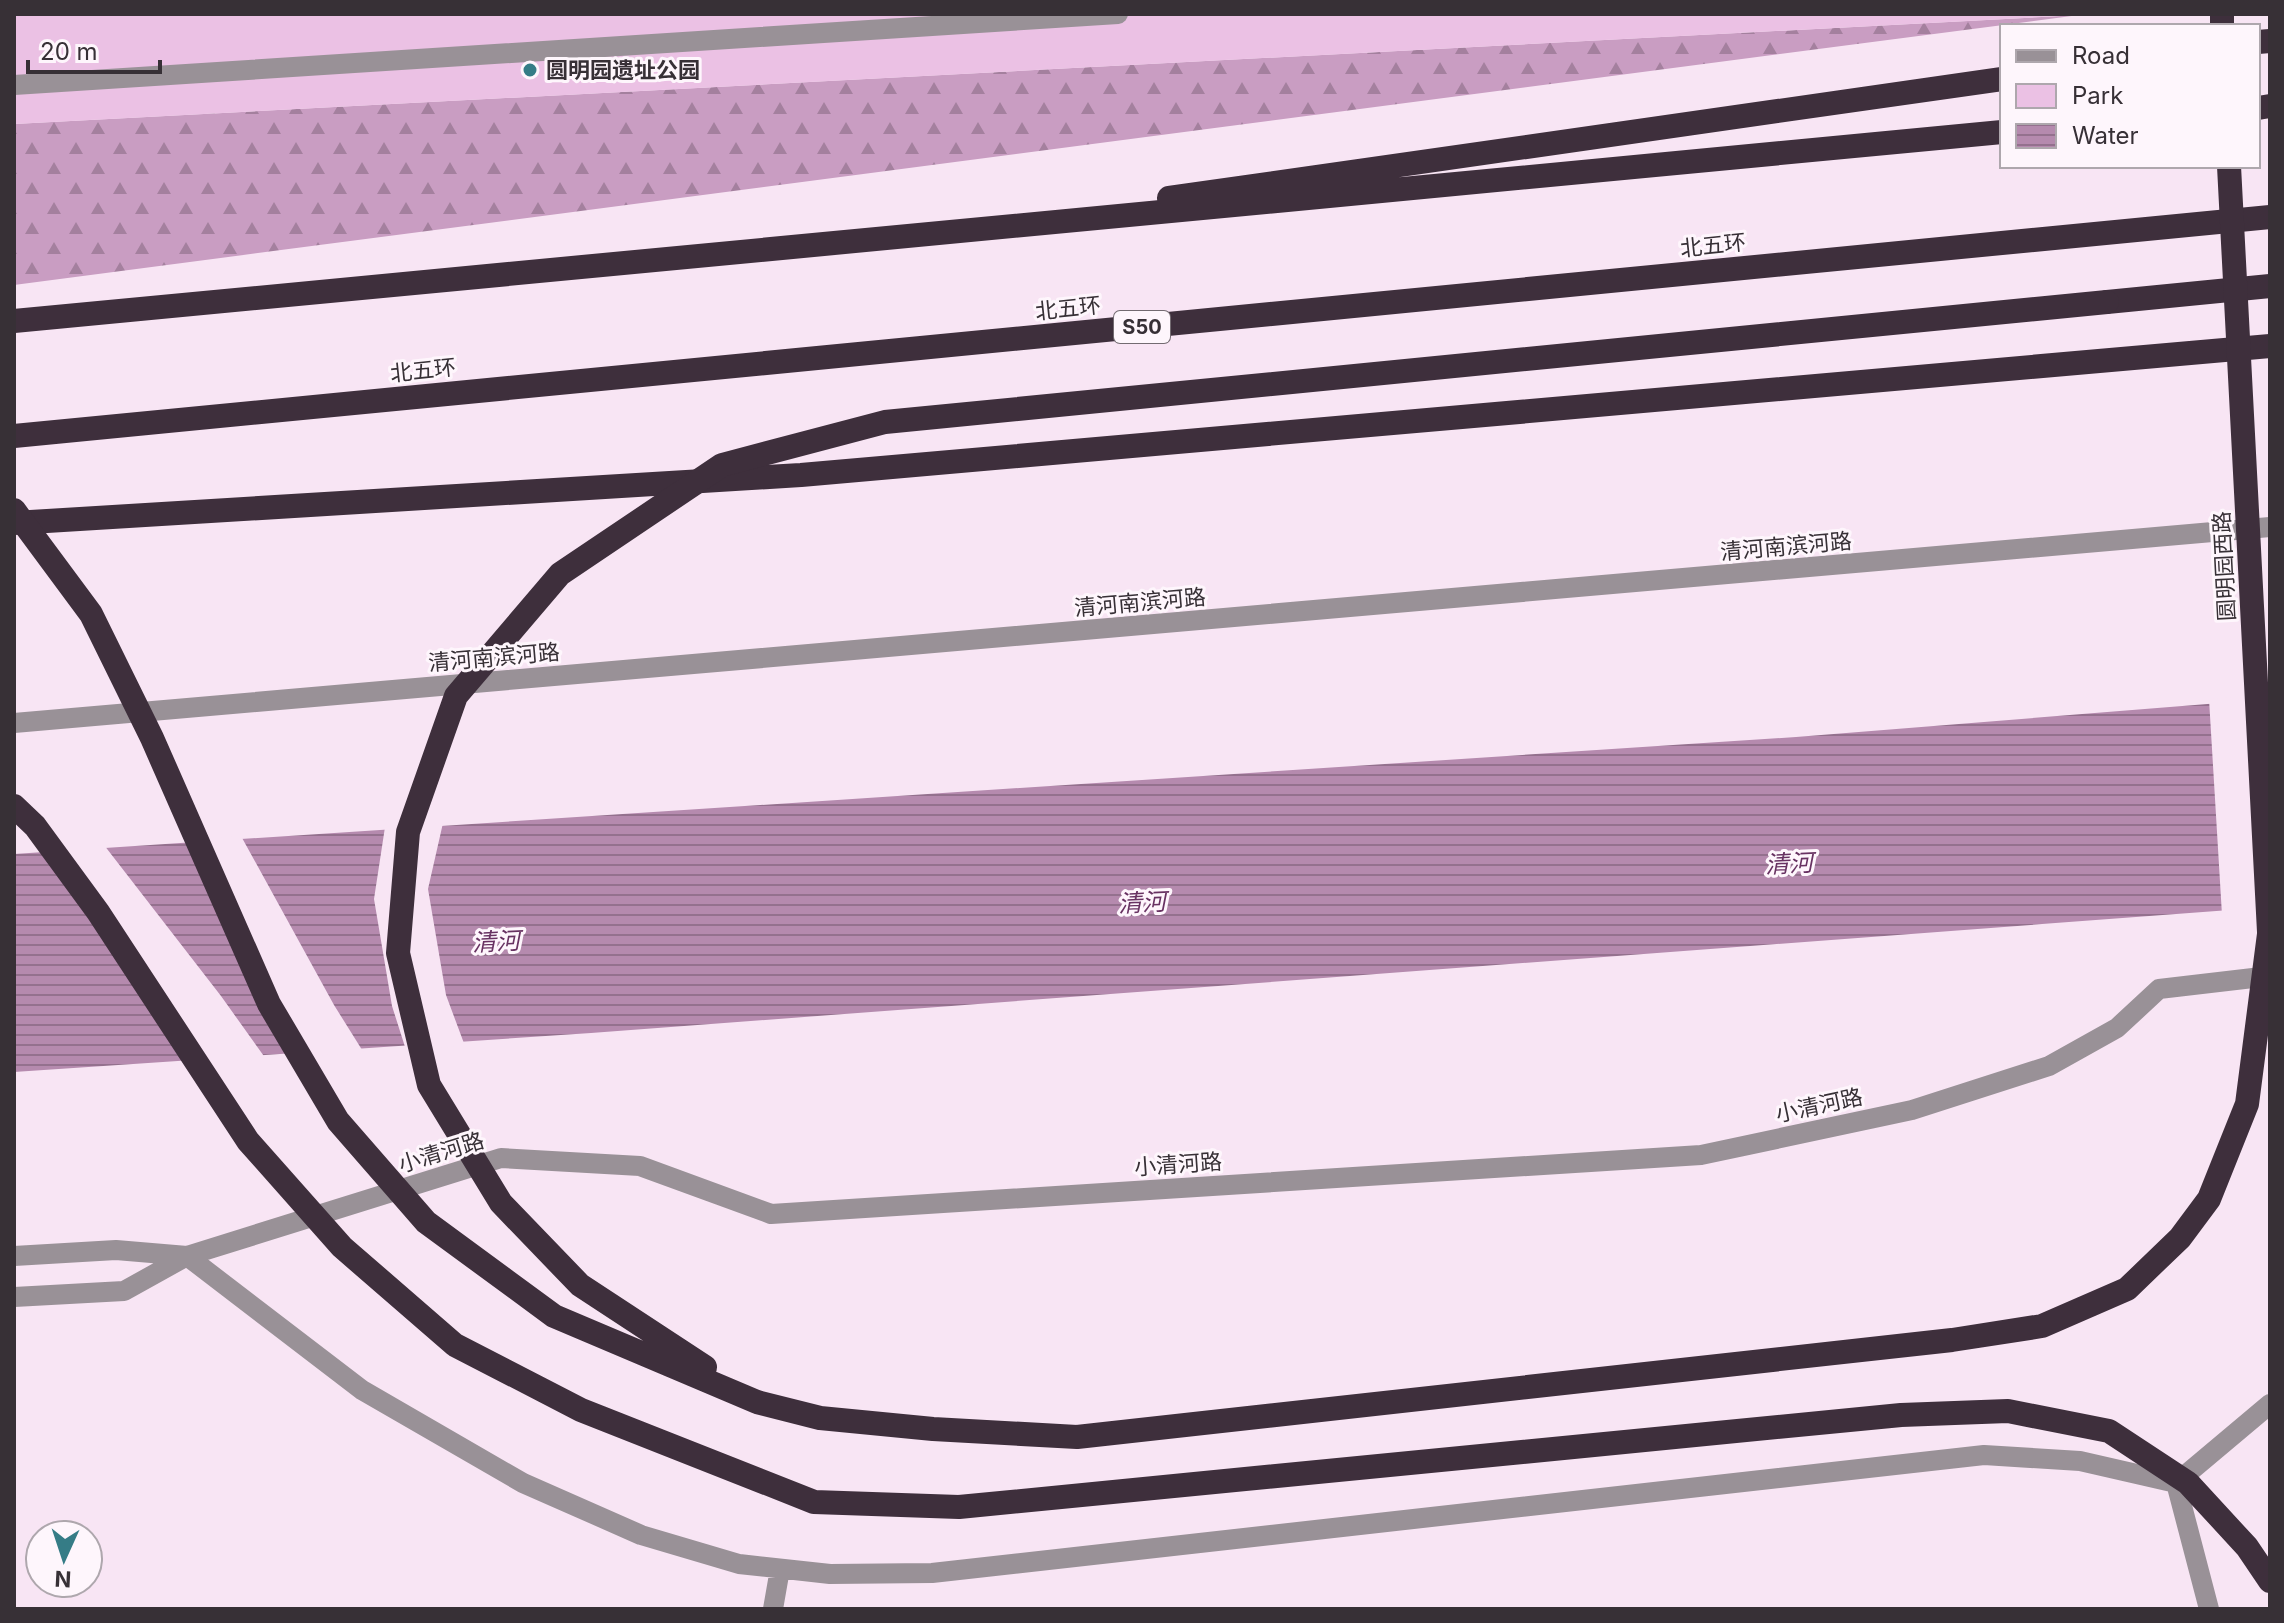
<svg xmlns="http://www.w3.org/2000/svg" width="2284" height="1623" viewBox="0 0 2284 1623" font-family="Inter,'Noto Sans SC',sans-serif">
<defs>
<pattern id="forest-firs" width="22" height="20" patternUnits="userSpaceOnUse" patternTransform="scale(2)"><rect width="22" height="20" fill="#c99dc2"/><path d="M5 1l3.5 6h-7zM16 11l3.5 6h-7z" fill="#a4809e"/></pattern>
<pattern id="water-rules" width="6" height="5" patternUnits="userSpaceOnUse" patternTransform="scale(2)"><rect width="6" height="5" fill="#b58aae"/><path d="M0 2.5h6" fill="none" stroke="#94718e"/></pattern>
</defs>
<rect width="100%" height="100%" fill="#f8e5f4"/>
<path fill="url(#forest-firs)" d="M2079,15L14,285V124Z"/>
<path fill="#ebc1e4" d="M14,14H2079V15L14,124Z"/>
<path fill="url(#water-rules)" d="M2270,699V907L591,1033L14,1072V854L1796,737Z"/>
<path fill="#f8e5f4" d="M2270,695V911L2222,915L2209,699Z
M443,823L428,889L446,995L465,1046L406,1050L392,1006L374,899L385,827Z
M241,836L334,1005L364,1053L306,1056L184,840Z
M104,845L221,996L266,1059L205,1063L48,848Z"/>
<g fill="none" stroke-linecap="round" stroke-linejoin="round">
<path stroke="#999197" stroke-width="20" d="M14,85L1118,14
M14,723L2270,527
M14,1256L116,1250L187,1256
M187,1256L362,1390L523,1483L641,1535L739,1564L830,1574L932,1573L1984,1455L2080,1461L2176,1483
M14,1297L124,1291L187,1256L501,1158L640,1166L771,1214L1701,1155L1912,1110L2049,1066L2117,1028L2159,989L2270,976
M773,1609L780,1569
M2209,1609L2176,1483L2270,1404"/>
<path stroke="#3e2f3c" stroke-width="24" d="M2222,14V26
M2258,42L2270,41
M2258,108L2270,106
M1169,198L2002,79
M2107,302L2270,286
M14,321L2002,132
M14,436L2270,217
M14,523L801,475L2270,346"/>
<path stroke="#3e2f3c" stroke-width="24" d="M2229,166L2270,951
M14,510L91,614L152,738L269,1004L338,1121L426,1222L554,1316L757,1402L820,1418L933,1429L1077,1437L1952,1340L2042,1326L2127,1289L2180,1238L2209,1199L2247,1104L2269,934
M14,806L35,826L98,912L248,1141L342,1247L455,1345L581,1410L814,1502L959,1507L1901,1415L2008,1411L2109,1431L2188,1483L2247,1547L2270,1581
M705,1367L580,1285L501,1203L429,1085L398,953L408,832L456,696L560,574L722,465L885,422L2107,302"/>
</g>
<circle fill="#357c86" stroke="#fef6fc" stroke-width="3" cx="530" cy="70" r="8"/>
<g text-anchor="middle" stroke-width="6" stroke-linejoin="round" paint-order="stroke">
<rect fill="#fef6fc" stroke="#736b71" stroke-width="2" x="1114" y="311" width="56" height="32" rx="6"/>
<g font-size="20" font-weight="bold" fill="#373036">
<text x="1142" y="334">S50</text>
</g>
<g font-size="22" font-weight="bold" fill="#373036" stroke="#fef6fc" text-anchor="start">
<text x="546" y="78">圆明园遗址公园</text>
</g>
<g font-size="22" fill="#373036" stroke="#fef6fc">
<text transform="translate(1713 245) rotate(-6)" y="8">北五环</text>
<text transform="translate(1068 308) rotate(-6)" y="8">北五环</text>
<text transform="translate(423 370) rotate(-6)" y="8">北五环</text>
<text transform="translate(1786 546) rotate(-5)" y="8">清河南滨河路</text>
<text transform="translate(2224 566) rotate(-93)" y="8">圆明园西路</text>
<text transform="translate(1140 602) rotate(-5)" y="8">清河南滨河路</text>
<text transform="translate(494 657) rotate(-5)" y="8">清河南滨河路</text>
<text transform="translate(1819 1105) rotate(-12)" y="8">小清河路</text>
<text transform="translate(441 1152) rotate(-17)" y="8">小清河路</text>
<text transform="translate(1178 1164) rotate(-4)" y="8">小清河路</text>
</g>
<g font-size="24" font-style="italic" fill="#683262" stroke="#fef6fc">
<text transform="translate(1789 864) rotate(-3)" y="8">清河</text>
<text transform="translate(1142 903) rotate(-3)" y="8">清河</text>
<text transform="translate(496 942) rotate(-3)" y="8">清河</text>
</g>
</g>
<rect width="2284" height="1623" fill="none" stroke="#373036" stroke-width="32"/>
<rect x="2000" y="24" width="260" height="144" fill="#fef6fc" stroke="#aea7ad" stroke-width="2"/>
<rect x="2016" y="50" width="40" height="12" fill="#999197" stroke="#aea7ad" stroke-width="2"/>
<text x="2072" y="64" font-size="24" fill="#373036">Road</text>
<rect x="2016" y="84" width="40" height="24" fill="#ebc1e4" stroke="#aea7ad" stroke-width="2"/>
<text x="2072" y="104" font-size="24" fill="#373036">Park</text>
<rect x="2016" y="124" width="40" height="24" fill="url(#water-rules)" stroke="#aea7ad" stroke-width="2"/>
<text x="2072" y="144" font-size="24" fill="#373036">Water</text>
<g transform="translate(64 1559) rotate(183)"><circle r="38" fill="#fef6fc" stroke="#aea7ad" stroke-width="2"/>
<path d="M0-6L14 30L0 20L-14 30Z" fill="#357c86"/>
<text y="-12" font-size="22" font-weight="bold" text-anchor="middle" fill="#373036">N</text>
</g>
<path d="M28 60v12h132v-12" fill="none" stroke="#373036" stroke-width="4"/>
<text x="40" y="60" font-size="24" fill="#373036" stroke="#fef6fc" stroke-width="6" paint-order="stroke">20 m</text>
</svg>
